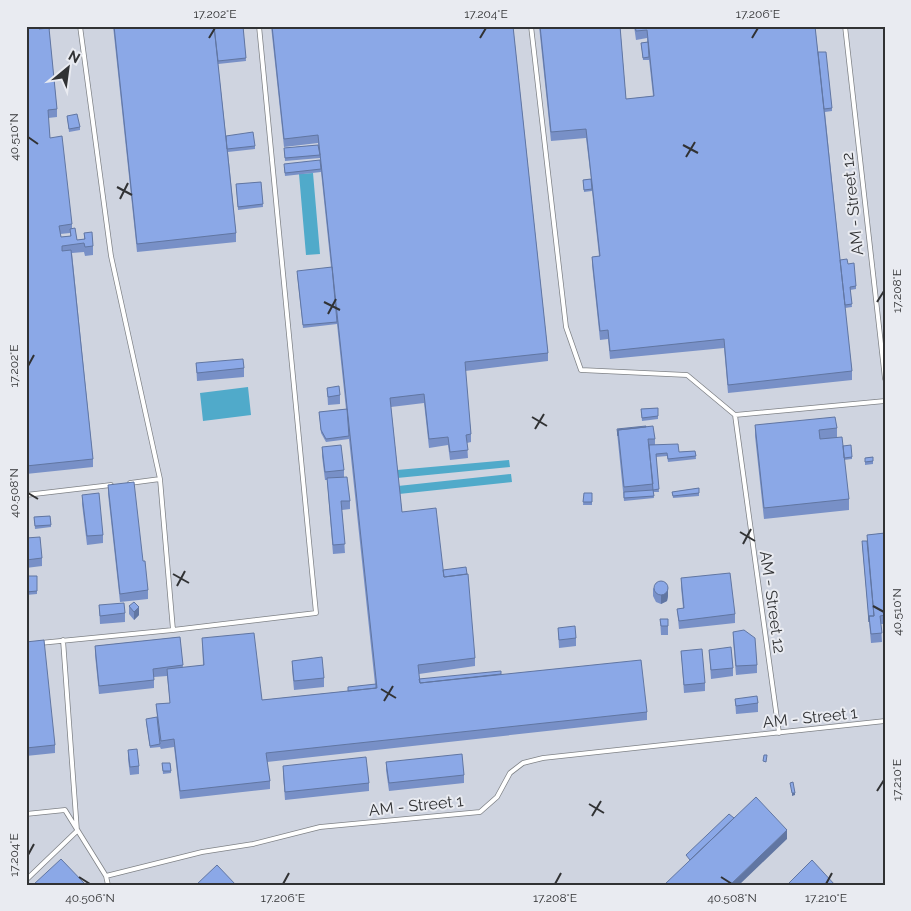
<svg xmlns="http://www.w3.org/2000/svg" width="911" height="911" viewBox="0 0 911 911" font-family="Raleway,sans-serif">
<rect width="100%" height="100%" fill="#dcdee3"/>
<path fill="#cfd4e0" d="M26,26H885V885H26Z"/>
<path fill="#50aaca" d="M313,173L320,254L306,255L299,174Z
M248,387L251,415L203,421L200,393Z
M509,460L510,467L397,478V470Z
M511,474L512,482L399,494L398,486Z"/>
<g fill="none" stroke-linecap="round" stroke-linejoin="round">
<g stroke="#7f8286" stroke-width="5.5">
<path id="lane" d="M80,26L111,256L160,479
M531,26L566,327L581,370L687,375L735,415
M845,26L885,379
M26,495L111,485
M173,630L316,613L259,26
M40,643L173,630L160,479L130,483
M779,733L735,415L885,401
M26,814L65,810L106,876L202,852L253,844L320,827L480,812L497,797L510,773L523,763L543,758L885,721
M106,876L108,885
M26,880L77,831L63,640"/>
</g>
<use href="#lane" stroke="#fff" stroke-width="4"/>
</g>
<path fill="#7890c7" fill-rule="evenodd" d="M26,26H50V30H49L57,109V117L48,118L50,138L72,224V228L77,240L84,239V233L93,246V255L85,256L84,252L72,253L93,459V467L26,474ZM70,233V236L61,237L60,234Z
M113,26H243L246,61L218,64L226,136L255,146V149L228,152L236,233V242L137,252Z
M271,26H513L548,353V361L465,371L471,434V442L467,443L468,458L450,460L448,445L429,448L424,403L391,407L402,512L443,570L475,658V666L419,674V679L501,674L647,712V720L267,762L270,781V789L180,799L174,747L161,749L160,747L150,748L146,722L157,717L156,704L170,703L167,676L154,677V688L99,694L95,655V646L180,637L183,668L203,665L202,638L262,700L348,691L375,684L349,439L326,442L321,433L319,412L346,409L337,324L303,328L297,274L331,267L321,172L285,176L284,167L320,160V158L285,161L284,148L318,145V143L284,147Z
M539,26H620L626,99L653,96L649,59V60H643L641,43L647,42V38L636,40L634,26H815L818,52L832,108V111L825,112L840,260L848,264L856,286V289L850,290L852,307L845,308L852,371V380L728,393L724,348L610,359L608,339L600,340L592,265V257L599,256L592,191L584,192L583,180L591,179L586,138L551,141Z
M67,116L80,127V130L69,132Z
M261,182L263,207L238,210L236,184Z
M196,363L244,368V377L197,381Z
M327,388L340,395V404L328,405Z
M658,408V419L642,421L641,409Z
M755,425L837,428V437L852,457V459L844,460L849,499V510L764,519L755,436Z
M646,427L655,439V445L679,452L695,451L696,459L668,462L667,456L656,457L659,492H653L654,498L624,501L617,432Z
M322,447L344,470V477L350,501V509L342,510L345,553L333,554L327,480H325L322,456Z
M873,457V464L865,465V458Z
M108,485L143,561L148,590V599L120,602L108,494Z
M699,488V496L673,498L672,492Z
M584,493H592V505H583Z
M82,495L103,535V543L87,545L82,504Z
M50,516L51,527L35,529L34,517Z
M885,533V624H881L882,642L871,643L862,544L867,541V535Z
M26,538L42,558V566L26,568Z
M26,576H37V594L26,595Z
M681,578L735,614V623L679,629L677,609L683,608L681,587Z
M653,588L668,596L667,601L661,604L656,602L653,596Z
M99,605L125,613V622L100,624Z
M129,606L139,615L134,620L129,614Z
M660,619H668V635H661Z
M558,628L576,638V646L559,648Z
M733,632L757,665V673L736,675L733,640Z
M26,642L55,745V753L26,756Z
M709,650L733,668V676L711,679Z
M681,651L705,683V691L684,693Z
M292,661L324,678V687L294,690L292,669Z
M735,699L758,703V712L736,714Z
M128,750L139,766V774L130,775L128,759Z
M386,762L464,775V783L389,791L386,770Z
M162,763H170L171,773L163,774Z
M283,766L369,783V791L285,800L283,774Z"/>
<path fill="#6176a2" d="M668,587V596L667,601L661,604V595Z
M139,607V615L134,620V612Z
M792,793H795V795L792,796Z
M787,830V839L739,885H730Z"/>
<path fill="#8ba8e7" stroke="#6176a2" d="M26,26H39V29L49,28L57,109L48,110L50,138L62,136L72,224L59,226L61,237L71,236L70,229L75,228L77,240L85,239L84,233L92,232L93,246L85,247L84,243L62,246V251L71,250L93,459L26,466Z
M114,26H214L236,233L137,244Z
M214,26H243L246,58L218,61Z
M272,26H513L548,353L465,362L471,434L466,435L468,450L450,452L448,437L429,439L424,394L390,398L402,512L436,508L444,577L468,574L475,658L418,665L420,683L641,660L647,712L266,753L270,781L180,791L174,739L161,741L156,704L170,703L167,669L204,665L202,638L254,633L262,700L377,688L318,135L284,139Z
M540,26H620L626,99L654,96L647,30L636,31L635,26H815L852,371L728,385L724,339L610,351L608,330L600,331L592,257L600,256L586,129L551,132Z
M648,42L649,57L643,58L641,43Z
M818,52H826L832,108L824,109Z
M77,114L80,127L69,129L67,116Z
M253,132L255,146L227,149L226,136Z
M318,145L320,155L285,158L284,148Z
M320,160L321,169L285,173L284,164Z
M591,179L592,189L584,190L583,180Z
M261,182L263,204L238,207L236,184Z
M847,259L848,264L854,263L856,286L850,287L852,304L845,305L840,260Z
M332,267L337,322L303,325L297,271Z
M243,359L244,368L197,373L196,363Z
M339,386L340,395L328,397L327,388Z
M658,408V416L642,418L641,409Z
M347,409L349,436L326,439L321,430L319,412Z
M835,417L837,428L819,430L820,439L842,437L849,499L764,508L755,425Z
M646,426V427L618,430V436L617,429Z
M653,426L655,439H648L653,484L624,487L618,430Z
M678,444L679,452L695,451L696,456L668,459L667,453L656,454L659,489L653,490L649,445Z
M341,445L344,470L325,472L322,447Z
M851,445L852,457L844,458L843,446Z
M873,457V461L865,462V458Z
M347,477L350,501H341L345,544L333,545L327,478Z
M134,482L143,561H145L148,590L120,594L108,485Z
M699,488V493L673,496L672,492Z
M653,490L654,496L624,498V492Z
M99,493L103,535L87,536L82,495Z
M584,493H592V502H583Z
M50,516L51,525L35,526L34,517Z
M885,533V615L880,616L882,633L871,634L869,616H874L867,535Z
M40,537L42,558L26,560V538Z
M862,541H867L874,616H869V622Z
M466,567L467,574L444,577L443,570Z
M730,573L735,614L679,621L677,609L684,608L681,578Z
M26,576H37V591L26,592Z
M654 588a7 7 0 1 1 14 0a7 7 0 1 1-14 0Z
M134,602L139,607L134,612L129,606Z
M124,603L125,613L100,616L99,605Z
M660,619H668V626H661Z
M575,626L576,638L559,640L558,628Z
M744,630L755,638L757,665L736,666L733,632Z
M180,637L183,665L153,669L154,680L99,686L95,646Z
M44,640L55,745L26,748V642Z
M731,647L733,668L711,670L709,650Z
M702,649L705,683L684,685L681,651Z
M322,657L324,678L294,681L292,661Z
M501,671V674L420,683L419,679Z
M376,684V688L348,691V687Z
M757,696L758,703L736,706L735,699Z
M157,717L160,744L150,746L146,719Z
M137,749L139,766L130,767L128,750Z
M462,754L464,775L389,783L386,762Z
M764,755H767L766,762L763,761Z
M366,757L369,783L285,792L283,766Z
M162,763H170L171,771H163Z
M793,782L795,793H792L790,783Z
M756,797L787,830L730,885H664Z
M729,814L734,818L690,860L686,855Z
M61,859L85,884L84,885H33Z
M812,860L835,885H787Z
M217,865L236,885H196Z"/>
<path fill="none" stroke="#313234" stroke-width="2" d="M209,38L215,28M480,38L486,28M752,38L758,28M28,137L38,144M683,145L698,153M686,157L695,142M117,187L132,195M120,199L128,183M324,302L340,310M877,302L884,291M328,314L336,299M28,366L34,355M532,417L547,426M535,429L544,414M28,493L38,499M740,532L755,541M743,544L751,529M173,574L189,583M177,586L185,571M873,606L884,612M381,689L396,698M384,701L393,686M877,791L884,780M589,804L604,813M592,816L601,801M28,855L34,844M79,877L90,884M721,877L732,884M283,884L289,873M555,884L561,873M826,884L832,873"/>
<g text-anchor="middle" stroke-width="4" stroke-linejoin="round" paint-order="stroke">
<g font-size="16" fill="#313234" stroke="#e9ebf1">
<text transform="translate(852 204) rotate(-96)" y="6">AM - Street 12</text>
<text transform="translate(773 602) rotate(82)" y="6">AM - Street 12</text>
<text transform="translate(810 717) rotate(-6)" y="6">AM - Street 1</text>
<text transform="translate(416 805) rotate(-6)" y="6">AM - Street 1</text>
</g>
</g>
<rect width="911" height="911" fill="none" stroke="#e9ebf1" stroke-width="55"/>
<g transform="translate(68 68) rotate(29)" stroke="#e9ebf1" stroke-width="4" paint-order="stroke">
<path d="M0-4L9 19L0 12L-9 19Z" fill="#313234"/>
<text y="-8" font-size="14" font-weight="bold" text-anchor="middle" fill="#313234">N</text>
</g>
<rect x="28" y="28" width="856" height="856" fill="none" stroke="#313234" stroke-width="2"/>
<g font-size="12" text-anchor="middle" fill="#313234">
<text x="215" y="18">17.202°E</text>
<text x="486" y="18">17.204°E</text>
<text x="758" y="18">17.206°E</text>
<text transform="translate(14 137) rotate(-90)" y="4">40.510°N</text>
<text transform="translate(897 291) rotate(-90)" y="4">17.208°E</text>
<text transform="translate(14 366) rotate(-90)" y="4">17.202°E</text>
<text transform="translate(14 493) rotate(-90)" y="4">40.508°N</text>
<text transform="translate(897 612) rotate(-90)" y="4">40.510°N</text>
<text transform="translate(897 780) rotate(-90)" y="4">17.210°E</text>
<text transform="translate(14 855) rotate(-90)" y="4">17.204°E</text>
<text x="90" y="902">40.506°N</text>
<text x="283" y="902">17.206°E</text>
<text x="555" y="902">17.208°E</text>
<text x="732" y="902">40.508°N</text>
<text x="826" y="902">17.210°E</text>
</g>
</svg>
